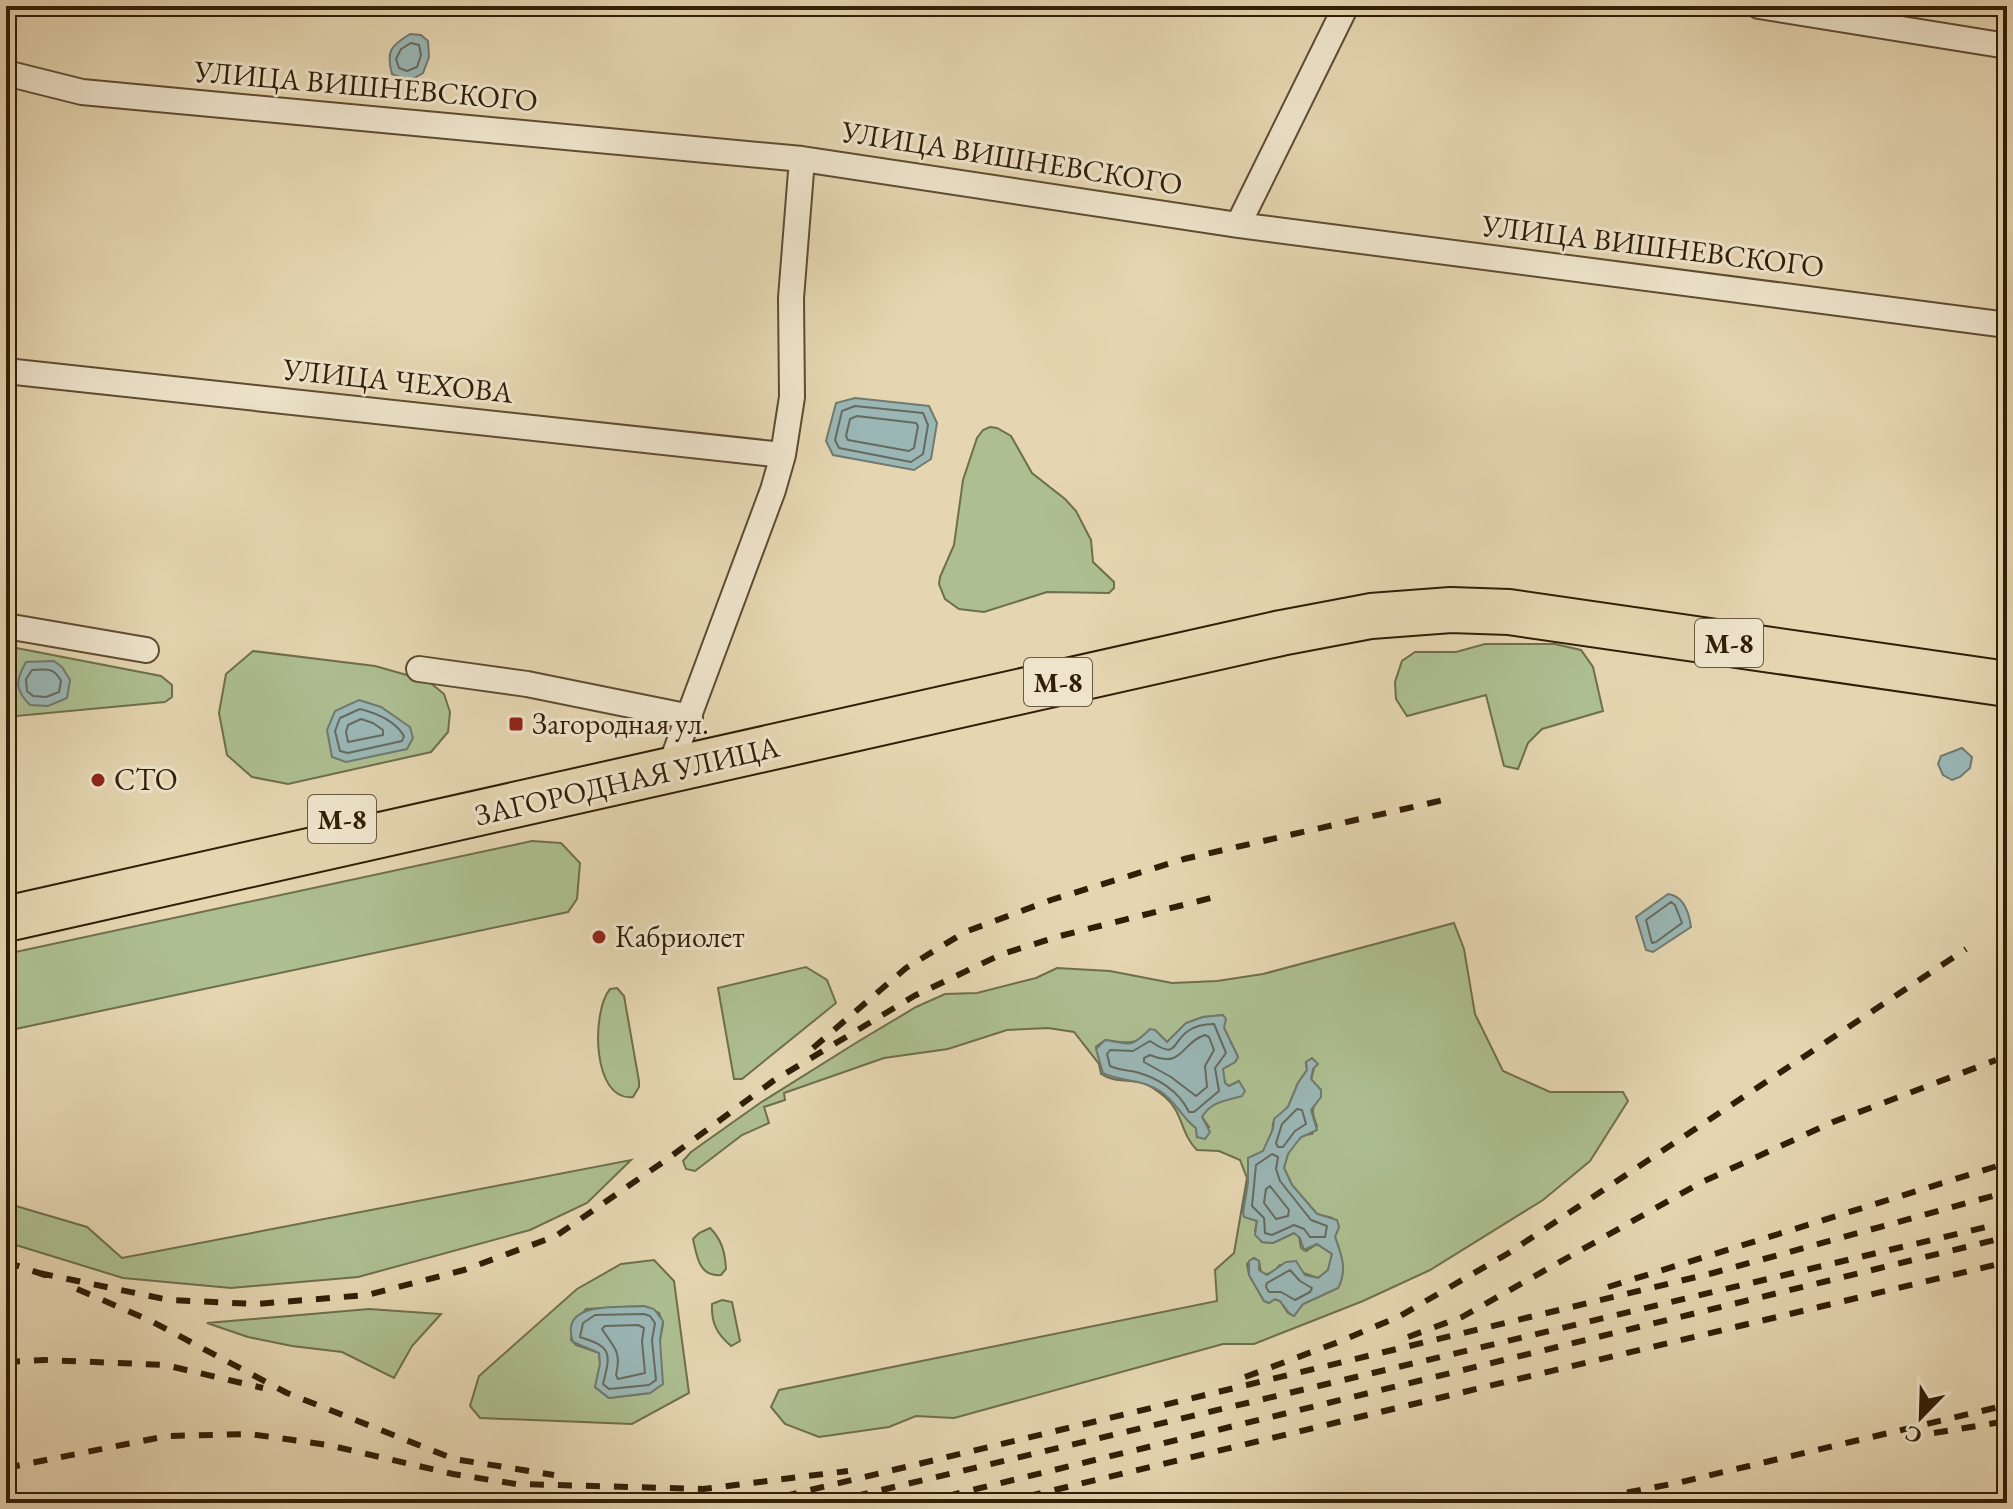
<svg xmlns="http://www.w3.org/2000/svg" width="2013" height="1509" viewBox="0 0 2013 1509" font-family="'EB Garamond',serif">
<rect width="100%" height="100%" fill="#e5d6b1"/>
<filter id="stains"><feTurbulence type="fractalNoise" baseFrequency=".0025" numOctaves="4"/><feColorMatrix values="0 0 0 0 .2 0 0 0 0 .09 0 0 0 0 .02 0 0 0 .5 -.17"/></filter>
<radialGradient id="worn" r=".72"><stop offset=".6" stop-color="#630" stop-opacity="0"/><stop offset="1" stop-color="#630" stop-opacity=".3"/></radialGradient>
<path fill="#adbf91" stroke="#6f6e4c" stroke-width="2" fill-rule="evenodd" d="M990,427L997,428L1011,436L1032,473L1065,499L1076,511L1091,540L1093,562L1114,582V588L1109,593L1047,592L984,612L959,609L945,599L939,584L940,577L954,545L963,480L977,438L983,430Z
M1485,644H1555L1581,650L1593,667L1603,711L1542,729L1528,743L1518,769L1504,766L1486,695L1407,716L1396,699L1395,682L1402,661L1415,652H1456Z
M6,646L161,676L172,685V697L165,702L6,717Z
M253,651L375,666L428,681L444,694L450,712L448,732L431,752L288,784L252,777L227,755L219,713L226,674Z
M532,841L561,843L580,863L577,899L568,912L6,1031V954Z
M1454,923L1464,949L1475,1014L1503,1071L1550,1092H1623L1628,1101L1590,1161L1543,1200L1430,1270L1363,1301L1254,1344H1223L954,1418L916,1416L889,1427L819,1437L785,1424L771,1407L779,1390L1217,1301L1215,1270L1234,1253L1247,1178L1240,1160L1219,1151L1197,1150C1181,1135 1183,1112 1165,1097C1159,1092 1151,1086 1144,1083C1129,1079 1114,1083 1101,1074L1099,1064L1074,1032L1048,1028L1007,1030L948,1049L884,1058L784,1093L785,1100L764,1107L769,1123L742,1135L695,1171L686,1169L683,1161L691,1152L760,1103L859,1041L916,1007L945,994L977,993L1036,978L1057,968L1110,971L1172,983L1217,981L1263,974ZM1223,1015L1224,1028L1238,1057L1235,1062L1222,1069L1225,1083L1229,1086L1239,1081L1241,1088L1235,1098C1223,1098 1207,1105 1202,1117L1209,1127L1197,1137L1196,1128C1186,1121 1184,1113 1176,1104C1157,1083 1127,1078 1102,1069L1096,1047L1105,1040C1131,1044 1132,1045 1155,1030L1167,1042L1186,1023L1203,1017ZM1306,1064L1314,1068L1311,1080L1321,1090V1096C1311,1108 1311,1111 1317,1126L1312,1134C1296,1134 1286,1154 1284,1168L1292,1185L1317,1214C1328,1218 1335,1215 1339,1227L1335,1237C1341,1254 1347,1270 1338,1288L1303,1304L1294,1316L1288,1313L1280,1301L1274,1299L1269,1303L1264,1301L1249,1275L1247,1264L1254,1258L1259,1261L1261,1273C1270,1276 1274,1272 1280,1265L1318,1278L1328,1270L1332,1254L1317,1244L1306,1251L1301,1248L1299,1236L1294,1233L1273,1243L1262,1242L1255,1231L1257,1221L1246,1217L1243,1211L1252,1156L1262,1153C1268,1145 1273,1133 1273,1123L1288,1107L1298,1083L1307,1070Z
M806,967L827,980L836,1003L742,1079H734L718,988Z
M617,988L624,996L639,1081V1087L633,1097C592,1102 591,1012 610,989Z
M631,1160L587,1203L530,1230L358,1277L231,1288L123,1278L6,1242V1203L87,1227L122,1258Z
M710,1228C722,1240 725,1252 726,1269L721,1275C699,1277 697,1257 693,1239L699,1233Z
M654,1260L674,1281L689,1393L632,1424L480,1418L470,1406L479,1376L577,1289L621,1264ZM644,1306L659,1313L663,1324L650,1393L609,1398L595,1387L600,1364L599,1353L576,1345L571,1340L573,1325L586,1309Z
M722,1300L732,1302L740,1341L731,1346C717,1334 711,1323 712,1304Z
M369,1309L441,1314L412,1346L394,1378L342,1352L292,1346L248,1337L207,1323Z"/>
<path fill="#9ab7b6" stroke="#707a70" stroke-width="2" d="M410,34L421,35L428,41L429,57L423,73L409,81L392,74C386,52 390,46 410,34Z
M855,398L929,406L937,423L931,459L914,470L833,455L826,441L836,403Z
M54,661L62,667L70,680L67,698L48,706L30,705C15,690 15,681 26,662Z
M359,700L381,707L410,727L413,738L407,749L346,762L332,757L327,730L335,711Z
M1962,748L1972,757L1970,768L1960,777L1952,780L1943,775L1938,764L1941,756Z
M1668,894C1683,896 1689,912 1691,927L1653,952L1646,950L1636,917Z
M1223,1015L1226,1019L1224,1028L1238,1057L1235,1062L1223,1069L1225,1083L1229,1086L1239,1081L1245,1091L1242,1096C1226,1101 1211,1101 1202,1117L1210,1132L1205,1139L1197,1137L1196,1128C1181,1117 1176,1101 1160,1091C1140,1078 1120,1082 1103,1073L1096,1049L1105,1040C1130,1044 1130,1049 1150,1029L1155,1030L1167,1042L1186,1023L1203,1017Z
M1312,1058L1318,1064L1313,1069L1311,1079L1321,1090V1097L1311,1110L1317,1130L1301,1137L1288,1154L1284,1168L1292,1185L1317,1214L1337,1220L1339,1227L1335,1237C1341,1253 1348,1270 1338,1288L1303,1304L1294,1316L1289,1313L1280,1301L1275,1299L1269,1303L1264,1301L1249,1275V1261L1254,1258L1259,1261V1270L1267,1275L1286,1262L1296,1261L1305,1275L1318,1278L1328,1270L1332,1254L1317,1244L1304,1250L1300,1238L1294,1233L1273,1243L1262,1242L1255,1235L1257,1221L1244,1217L1243,1213L1248,1183V1158L1263,1151L1273,1129L1274,1119L1288,1107L1298,1083L1307,1070L1306,1062Z
M644,1306L654,1309L663,1321L660,1340L663,1384L650,1393L609,1398L595,1387L600,1364L599,1353L573,1342C558,1300 620,1308 644,1306Z"/>
<g fill="none" stroke-linecap="round" stroke-linejoin="round">
<path stroke="#666a5e" stroke-width="2" d="M411,43L419,45L421,55L417,67L407,71L399,68L396,59L401,49Z
M855,406L923,413L928,425L923,454L911,462L839,448L835,440L842,411Z
M857,416L916,423L918,426L914,448L909,451L848,440L846,436L850,419Z
M32,670C46,669 54,667 61,681L59,692L46,697L33,696L27,691L26,679Z
M360,709C376,713 395,721 404,736L402,741L348,753L340,751L335,731L340,718Z
M361,719L373,723L383,730V735L348,742L346,732L348,725Z
M1671,902L1675,905L1682,923L1656,942L1652,943L1646,920Z
M1214,1024L1226,1053L1215,1068L1219,1091L1194,1112H1189C1179,1091 1158,1078 1136,1072C1127,1070 1118,1070 1110,1066L1107,1054L1110,1050L1133,1051L1150,1041C1178,1060 1170,1044 1188,1031C1195,1026 1206,1024 1214,1024Z
M1205,1035L1209,1037L1214,1050L1205,1066L1207,1087L1196,1096L1171,1077L1144,1062V1058L1150,1055C1184,1069 1180,1043 1205,1035Z
M1297,1109L1302,1110L1306,1124L1295,1131L1283,1147H1278L1276,1143L1282,1124Z
M1272,1154L1278,1157L1276,1169L1280,1181L1311,1220L1327,1226L1325,1237H1310L1304,1229L1294,1225L1272,1235L1265,1233L1264,1218L1252,1206L1256,1165Z
M1270,1186L1289,1210L1288,1216L1276,1219L1264,1203L1266,1189Z
M1290,1270L1300,1281L1312,1288L1310,1292L1295,1300L1281,1292H1269L1266,1287L1267,1283Z
M644,1314L650,1316L655,1323L652,1340L656,1380L649,1385L609,1389L603,1384C611,1353 612,1347 580,1337L583,1323L595,1315Z
M638,1325L644,1328L642,1341L645,1373L618,1379L616,1375C622,1350 613,1347 602,1329L605,1326Z"/>
<g stroke="#5e4c31" stroke-width="28">
<path id="street" d="M1759,6L2007,46
M6,73L82,92L802,159L1238,225L2007,325
M1238,225L1346,6
M6,371L783,455
M6,626L146,650
M419,669L527,684L690,717
M668,772L773,490L783,455L792,397L791,298L802,159"/>
</g>
<g stroke="#311e06" stroke-width="48">
<path id="highway" d="M6,919L1281,633L1371,616L1451,610L1509,612L2007,684"/>
</g>
<use href="#street" stroke="#eee4cc" stroke-width="24"/>
<use href="#highway" stroke="#e5d6b1" stroke-width="44"/>
<path stroke="#311e06" stroke-width="6" stroke-dasharray="14 14" stroke-linecap="butt" d="M813,1048L906,968L965,932L1051,900L1184,859L1448,799
M6,1262L48,1276
M39,1273L169,1300L256,1304L367,1295L464,1270L556,1236L666,1160L773,1081L914,996L1002,954L1060,936L1219,896
M1608,1287L2007,1163
M77,1289L151,1321L287,1393L454,1459L554,1475
M1408,1337L1462,1317L1702,1182L1833,1122L1996,1060
M6,1362L45,1360L165,1365L263,1388
M1245,1377L1341,1341L1400,1316L1507,1254L1966,949
M1934,1433L2007,1421
M6,1468L167,1436L250,1434L328,1445L453,1474L516,1484L703,1489L848,1471
M756,1503L1713,1273L2007,1192
M827,1503L2007,1222
M919,1503L2007,1237
M1000,1503L2007,1262
M1572,1503L1677,1483L2007,1405"/>
</g>
<g fill="#8f2418" stroke="#eee4cc" stroke-width="3">
<rect x="508" y="716" width="16" height="16" rx="4"/>
<circle cx="98" cy="780" r="8"/>
<circle cx="599" cy="937" r="8"/>
</g>
<g text-anchor="middle" stroke-width="6" stroke-linejoin="round" paint-order="stroke">
<g fill="#eee4cc" stroke="#6a5941" stroke-width="2">
<rect x="1695" y="619" width="68" height="48" rx="6"/>
<rect x="1024" y="658" width="68" height="48" rx="6"/>
<rect x="308" y="795" width="68" height="48" rx="6"/>
</g>
<g font-size="28" font-weight="bold" fill="#311e06">
<text x="1729" y="653">М-8</text>
<text x="1058" y="692">М-8</text>
<text x="342" y="829">М-8</text>
</g>
<g font-size="30" fill="#311e06" stroke="#eee4cc">
<text transform="translate(366 86) rotate(5)" y="10">УЛИЦА ВИШНЕВСКОГО</text>
<text transform="translate(1012 158) rotate(9)" y="10">УЛИЦА ВИШНЕВСКОГО</text>
<text transform="translate(1653 246) rotate(7)" y="10">УЛИЦА ВИШНЕВСКОГО</text>
<text transform="translate(398 381) rotate(6)" y="10">УЛИЦА ЧЕХОВА</text>
<text transform="translate(627 781) rotate(-13)" y="10">ЗАГОРОДНАЯ УЛИЦА</text>
</g>
<g font-size="30" fill="#311e06" stroke="#eee4cc" text-anchor="start">
<text x="532" y="734">Загородная ул.</text>
<text x="114" y="790">СТО</text>
<text x="615" y="947">Кабриолет</text>
</g>
</g>
<rect width="2013" height="1509" fill="none" stroke="#e5d6b1" stroke-width="32"/>
<rect x="8" y="8" width="1997" height="1493" fill="none" stroke="#311e06" stroke-width="4"/>
<rect x="16" y="16" width="1981" height="1477" fill="none" stroke="#311e06" stroke-width="2"/>
<g transform="translate(1921 1417) rotate(203)" stroke="#eee4cc" stroke-width="6" paint-order="stroke">
<path d="M0-6L14 30L0 20L-14 30Z" fill="#311e06"/>
<text y="-12" font-size="22" font-weight="bold" text-anchor="middle" fill="#311e06">С</text>
</g>
<rect width="100%" height="100%" filter="url(#stains)"/>
<rect width="100%" height="100%" fill="url(#worn)"/>
</svg>
